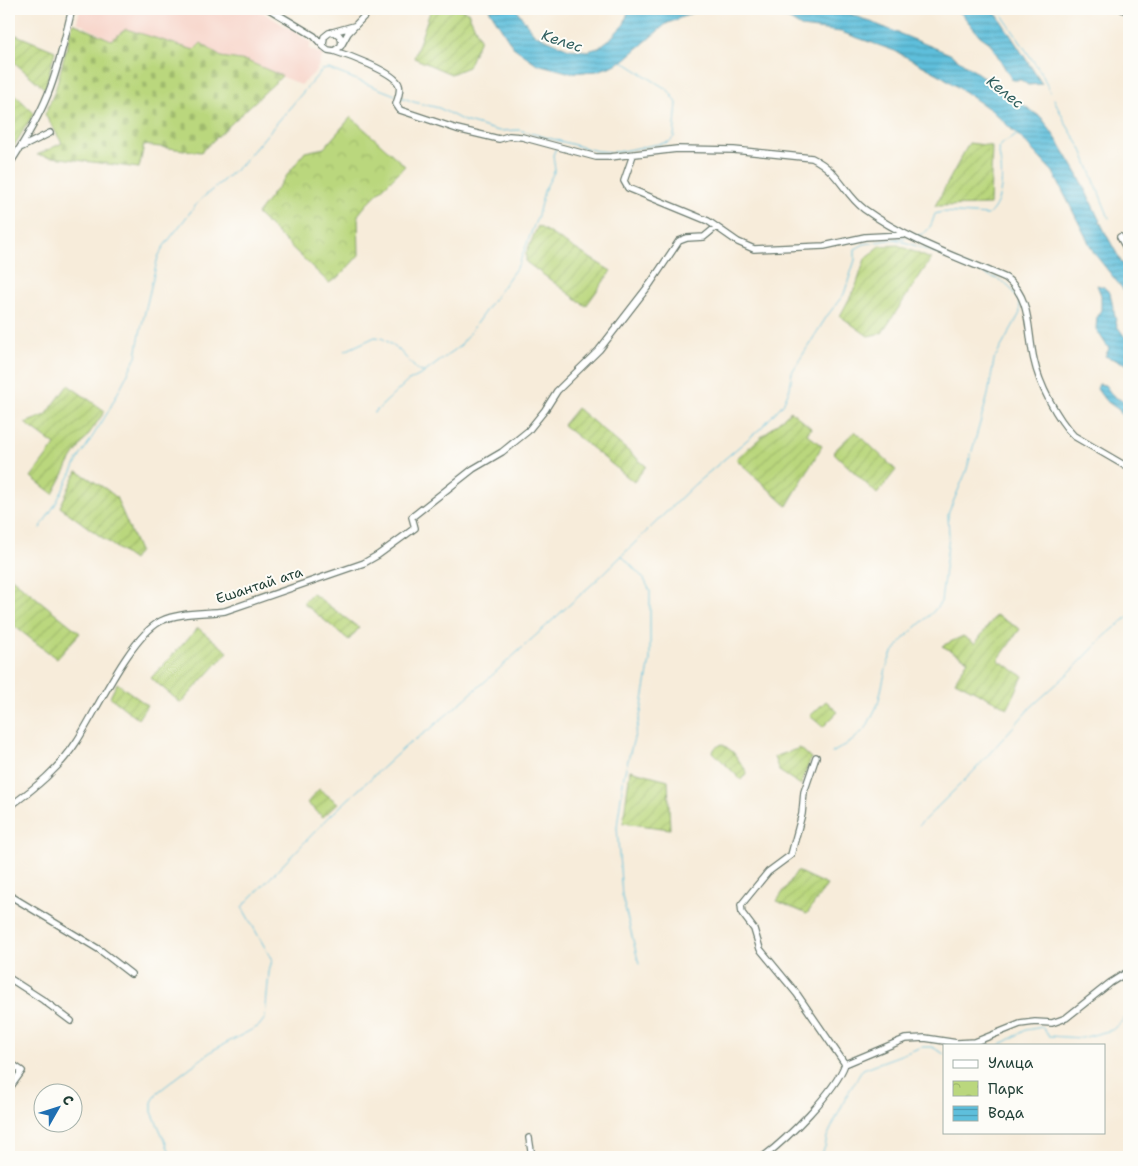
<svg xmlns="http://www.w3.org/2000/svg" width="1138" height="1166" viewBox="0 0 1138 1166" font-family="'Shantell Sans',sans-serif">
<defs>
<pattern id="cemetery-stones" width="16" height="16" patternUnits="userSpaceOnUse" patternTransform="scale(1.25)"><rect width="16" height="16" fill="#bad77d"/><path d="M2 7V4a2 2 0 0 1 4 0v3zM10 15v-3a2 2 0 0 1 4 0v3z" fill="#9fb96d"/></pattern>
<pattern id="park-crowns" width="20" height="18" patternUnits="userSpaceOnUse" patternTransform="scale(1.25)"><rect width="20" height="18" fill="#bad77d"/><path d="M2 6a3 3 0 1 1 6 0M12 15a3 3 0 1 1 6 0" fill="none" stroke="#9fb96d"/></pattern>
<pattern id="garden-furrows" width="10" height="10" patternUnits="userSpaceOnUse" patternTransform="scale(1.25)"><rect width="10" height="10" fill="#bad77d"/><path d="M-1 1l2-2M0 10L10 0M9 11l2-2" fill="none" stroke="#9fb96d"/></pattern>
<pattern id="water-rules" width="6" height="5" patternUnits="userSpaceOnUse" patternTransform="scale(1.25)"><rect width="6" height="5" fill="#5ebfdc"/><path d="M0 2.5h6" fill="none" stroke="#4d9cb3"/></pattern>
</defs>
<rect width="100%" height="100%" fill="#fdfcf7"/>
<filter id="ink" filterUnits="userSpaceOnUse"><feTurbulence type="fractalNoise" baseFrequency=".02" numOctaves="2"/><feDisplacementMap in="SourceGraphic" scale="10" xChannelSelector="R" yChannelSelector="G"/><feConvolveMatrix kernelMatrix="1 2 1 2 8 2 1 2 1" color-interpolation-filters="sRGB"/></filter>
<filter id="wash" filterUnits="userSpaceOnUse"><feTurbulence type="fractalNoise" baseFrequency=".0096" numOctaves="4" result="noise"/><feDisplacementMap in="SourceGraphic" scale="20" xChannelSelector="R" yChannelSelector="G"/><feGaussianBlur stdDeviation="1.12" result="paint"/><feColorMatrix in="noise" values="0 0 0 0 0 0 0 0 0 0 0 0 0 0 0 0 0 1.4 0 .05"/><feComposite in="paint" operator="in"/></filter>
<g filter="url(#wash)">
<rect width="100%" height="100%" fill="#f7ecda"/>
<path fill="#f7d1c6" d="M80,9H258L311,43L309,49L323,55L316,71L301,85L247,61L221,57L202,44L195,50L126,29L111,40L77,22Z"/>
<path fill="url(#cemetery-stones)" stroke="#6c8a58" d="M73,23L111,40L126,29L194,50L201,43L221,57L247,61L282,76L201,152L144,145L139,168L37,155L62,143L45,114L55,91Z"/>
<path fill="url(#park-crowns)" stroke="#6c8a58" d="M351,117L405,166L366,205L358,215L359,255L340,276L329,283L257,214L305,152L324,148Z"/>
<path fill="url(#garden-furrows)" stroke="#6c8a58" d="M431,9H461L468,12L480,39L468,67L451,74L414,58Z
M9,32L55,51L45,89L15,63L9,70Z
M10,90L34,113L9,154V91Z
M969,143L992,146L990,205L935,206Z
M538,226L611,271L586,306L526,262V253Z
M898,245L931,259L882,333L868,336L840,316L856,286L865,259L880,246Z
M68,385L105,411L72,458L53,494L31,477L55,445L25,423L46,415Z
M577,408L646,466L634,482L563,425Z
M791,411L811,428L807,434L822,446L787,506L736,459Z
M855,431L896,470L877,494L833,452Z
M77,471L106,489L116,497L139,551L133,560L60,507Z
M9,576L80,633L57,659L9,622Z
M312,593L359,628L349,640L303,603Z
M996,615L1020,629L998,660L1023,676L1008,708L955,681L968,660L942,646L963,636L975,644Z
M198,628L228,652L181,703L151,678Z
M117,683L147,705L138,719L110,697Z
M826,701L838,712L823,727L810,716Z
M722,744L733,752L747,772L741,780L713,752L715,748Z
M800,748L811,758L801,785L779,771L774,757Z
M630,770L668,780L670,829L623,823Z
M319,789L338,803L323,817L307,803Z
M797,871L827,885L807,914L777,901Z"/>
<path fill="url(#water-rules)" stroke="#3e7e88" d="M489,9H516L534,34L569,49L588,51L598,48L611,38L624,24L628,12L632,9H710L696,11L666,24L624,60L612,66L597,71L571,73L537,64L513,47Z
M772,9H824L846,12L950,54L1042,118L1059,143L1078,175L1106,234L1122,263L1129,270V297L1094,253L1053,172L1021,138L991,110L940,75L895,51L841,32L801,27Z
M943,9H990L998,16L1042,84L1028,85L1021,80H1012L990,43L980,36L961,13Z
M1097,285L1104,287L1110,293L1117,326L1129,343V365L1105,356L1109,349L1096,329L1097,316L1101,310V295Z
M1099,384L1105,385C1112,396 1117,400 1129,402V429L1119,410L1105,400L1097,389Z"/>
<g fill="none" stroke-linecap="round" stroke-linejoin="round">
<path stroke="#5ebfdc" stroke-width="1" d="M998,9L1042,74L1050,92
M401,97L414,102L439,108L464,121L499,131L519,130L597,151L617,152L669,142L674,137L677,103L668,90L622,61
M1054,99L1066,124L1082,150L1109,218
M915,236C929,234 931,226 935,214L942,212L988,215C1005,201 1003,169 998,149L1003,143L1017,135
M345,351L375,337L382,338L399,350L418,371L425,372L460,346L519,264L538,215L544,191L555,170L553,155L556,148
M374,413L407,382L424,373
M40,528L56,503L79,458L108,412L136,357L140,333L158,257L164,246L199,201L241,165L322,70L329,69L395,95
M622,556L644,579L650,591V660L641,712L624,775L617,827L622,896L639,964
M832,753L852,741L866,728L878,704L886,669L891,655L904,638L933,612L941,602L949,536L948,514L966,472L988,395L994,360L1020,313L1019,301L1011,289L1002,281L928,250L895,239
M919,825L973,772L1030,708L1073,669L1105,636L1129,616
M1000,1045L1026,1030L1042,1027L1049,1036L1082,1038L1112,1030L1129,1015
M172,1157L152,1112V1102L158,1092L213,1050L259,1026L265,1018L269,972L272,960L242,907L331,815L406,746L430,729L489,678L601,576L694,485L761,428L783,404L790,388L792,372L827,316L844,294L855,260V249L864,244L907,237
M820,1157L825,1147L827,1137L848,1093L863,1069L922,1047H932L944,1054"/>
</g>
</g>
<g filter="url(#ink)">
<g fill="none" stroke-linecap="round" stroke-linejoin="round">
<g stroke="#6b7a6e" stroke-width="8">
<path id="minor" d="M269,9L314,36L323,46
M1122,9L1129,12
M332,32C340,33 343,39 341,46L334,51L328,50L323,46L324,37L329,33L354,26
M342,44L348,33L371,9
M334,51C347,55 395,72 399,85C401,91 398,98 396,104L400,110L457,129L499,139L509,136L522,137L596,157H610L677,149L734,150L812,158C839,171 844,194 864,209C907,240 957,257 1006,278C1032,298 1027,331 1034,360C1039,384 1057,419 1074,436L1129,468
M22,147L50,133
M633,155L624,181L628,188L708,221L738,242L754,249L824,246L865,237L903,235
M9,165C24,142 38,119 48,94C59,67 65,37 72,9
M1120,237L1129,253
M816,757L804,792L802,814L791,855L768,872L741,905L742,913L754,929L760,949L797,994L845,1064
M9,807C35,788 59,769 77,741C97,710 130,637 161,621C180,612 204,614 225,611L364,563L378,555L415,528L412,517L473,469L502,452L528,431L545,410L557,391L599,350L650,284L679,241L687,238L704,237L716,227
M9,895L100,950L131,974
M9,978L43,1000L71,1021
M9,1062L22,1071L9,1089
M845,1064L905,1039L925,1038L957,1043L975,1042L1020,1024L1035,1022L1052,1023L1066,1018L1110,983L1129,971
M529,1138L532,1157
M763,1157C787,1139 835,1092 845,1064"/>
</g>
<use href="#minor" stroke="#fff" stroke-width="5.5"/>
</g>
</g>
<g text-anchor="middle" stroke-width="4" stroke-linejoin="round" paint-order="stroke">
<g font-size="14" fill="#1f3d34" stroke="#fdfcf7">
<text transform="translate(259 585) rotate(-18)" y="5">Ешантай ата</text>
</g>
<g font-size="15" font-style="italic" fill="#2f5e5e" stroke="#fdfcf7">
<text transform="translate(562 41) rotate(18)" y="5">Келес</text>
<text transform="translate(1005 92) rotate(39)" y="5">Келес</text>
</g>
</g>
<rect width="1138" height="1166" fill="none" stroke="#fdfcf7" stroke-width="30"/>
<rect x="943" y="1044" width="162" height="90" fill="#fdfcf7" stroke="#a4b0a9"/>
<rect x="953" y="1060" width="25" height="8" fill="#ffffff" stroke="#a4b0a9"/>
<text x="988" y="1068" font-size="15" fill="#1f3d34">Улица</text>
<rect x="953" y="1081" width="25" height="15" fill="url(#park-crowns)" stroke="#a4b0a9"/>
<text x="988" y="1094" font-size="15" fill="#1f3d34">Парк</text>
<rect x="953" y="1106" width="25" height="15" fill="url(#water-rules)" stroke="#a4b0a9"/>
<text x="988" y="1118" font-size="15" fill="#1f3d34">Вода</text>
<g transform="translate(58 1108) rotate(51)"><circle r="24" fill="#fdfcf7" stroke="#a4b0a9"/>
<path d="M0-4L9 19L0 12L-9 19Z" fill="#1f6fb2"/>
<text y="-8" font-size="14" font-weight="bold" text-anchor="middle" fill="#1f3d34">С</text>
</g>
</svg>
